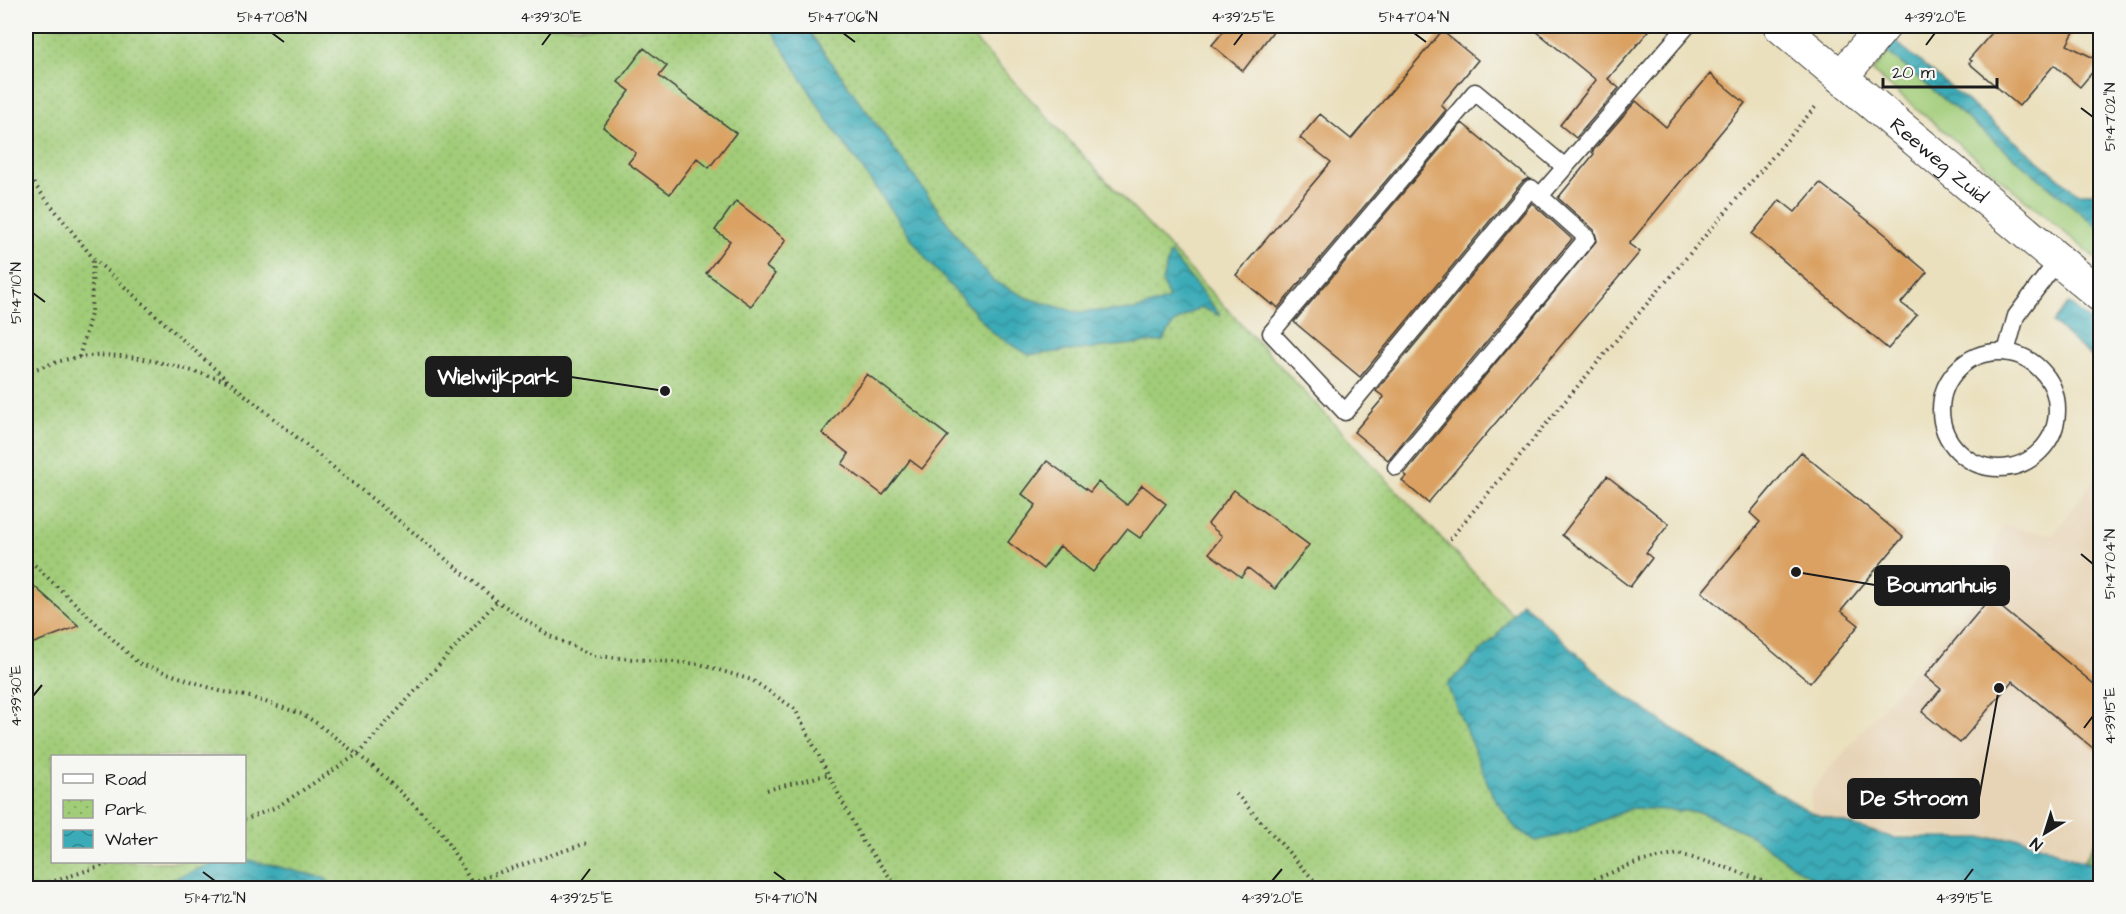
<svg xmlns="http://www.w3.org/2000/svg" width="2126" height="914" viewBox="0 0 2126 914" font-family="'Architects Daughter',sans-serif">
<defs>
<pattern id="forest-firs" width="22" height="20" patternUnits="userSpaceOnUse" patternTransform="scale(1.5)"><rect width="22" height="20" fill="#80b068"/><path d="M5 1l3.5 6h-7zM16 11l3.5 6h-7z" fill="#688e55"/></pattern>
<pattern id="park-dots" width="8" height="8" patternUnits="userSpaceOnUse" patternTransform="scale(1.5)"><rect width="8" height="8" fill="#a1cc78"/><path d="M2 2h.1M6 6h.1" fill="none" stroke="#8aaf67" stroke-width="1.8" stroke-linecap="round"/></pattern>
<pattern id="water-waves" width="16" height="10" patternUnits="userSpaceOnUse" patternTransform="scale(1.5)"><rect width="16" height="10" fill="#3aabb7"/><path d="M0 5q4-4 8 0t8 0" fill="none" stroke="#308a94"/></pattern>
</defs>
<rect width="100%" height="100%" fill="#f6f6f2"/>
<filter id="ink" filterUnits="userSpaceOnUse"><feTurbulence type="fractalNoise" baseFrequency=".0167" numOctaves="2"/><feDisplacementMap in="SourceGraphic" scale="12" xChannelSelector="R" yChannelSelector="G"/><feConvolveMatrix kernelMatrix="1 2 1 2 8 2 1 2 1" color-interpolation-filters="sRGB"/></filter>
<filter id="wash" filterUnits="userSpaceOnUse"><feTurbulence type="fractalNoise" baseFrequency=".008" numOctaves="4" result="noise"/><feDisplacementMap in="SourceGraphic" scale="24" xChannelSelector="R" yChannelSelector="G"/><feGaussianBlur stdDeviation="1.35" result="paint"/><feColorMatrix in="noise" values="0 0 0 0 0 0 0 0 0 0 0 0 0 0 0 0 0 1.4 0 .05"/><feComposite in="paint" operator="in"/></filter>
<g filter="url(#wash)">
<rect width="100%" height="100%" fill="#eae0bd"/>
<path fill="#e7d4b7" d="M2100,471V862H2083L2020,838L1877,833L1812,813L1810,792L1987,585L2002,525L2053,535Z"/>
<path fill="#a1cc78" stroke="#5e744a" stroke-width="1.5" d="M1889,53L2100,229V262L1872,71Z"/>
<path fill="url(#forest-firs)" stroke="#4e6642" stroke-width="1.5" d="M2100,833V864L2083,862Z"/>
<path fill="url(#park-dots)" stroke="#5e744a" stroke-width="1.5" fill-rule="evenodd" d="M26,26H962L1690,804L2053,888H26ZM52,756H244V862H52Z"/>
<path fill="url(#water-waves)" stroke="#2b646a" stroke-width="1.5" d="M769,26H805L963,244L993,281L1030,299L1076,312L1136,310L1169,299L1162,281L1170,253L1221,316L1200,307L1174,323L1163,341L1029,355L994,334L927,260L826,118Z
M1856,26H1877L2077,193H2100V229Z
M2069,303L2100,329V364L2053,323Z
M1522,602L1616,690L1696,744L1812,813L1894,838H2020L2087,863L2100,864V888H1903L1853,881L1817,880L1802,872L1745,832L1699,812L1632,808L1572,833L1536,841L1516,829L1493,796L1447,685L1496,637Z
M245,859L324,878L336,888H151L216,862H244Z"/>
<g id="blocks">
<path fill="#daa162" d="M1228,26H1277L1243,71L1212,45Z
M1530,26H1653L1608,79L1619,88L1576,138L1560,125L1596,80Z
M1998,26H2077L2067,45L2100,61V63L2080,87L2054,65L2019,106L1969,63L1972,61L1969,59Z
M1442,31L1478,60L1441,105L1446,110L1278,308L1273,303L1272,305L1236,275L1331,162L1300,138L1320,114L1351,139Z
M644,48L667,66L659,76L736,133L709,168L697,158L670,194L628,163L636,153L603,127L630,91L618,82Z
M1710,74L1745,103L1629,244L1640,252L1428,503L1402,481L1407,476L1404,474L1597,240L1594,230L1558,198L1594,154L1592,152L1636,101L1666,127Z
M1462,123L1529,178L1523,181L1360,377L1294,322Z
M1820,183L1890,238L1895,245L1927,272L1901,303L1917,315L1888,349L1752,234L1780,200L1795,212Z
M736,201L786,240L766,267L775,274L751,306L706,273L730,241L715,230Z
M1532,203L1572,239L1388,460L1354,432L1384,397L1376,391Z
M867,374L948,436L922,469L910,460L883,495L842,464L849,454L822,433Z
M1801,452L1903,537L1841,611L1859,625L1810,683L1702,592L1760,522L1750,513Z
M1047,461L1090,492L1098,482L1127,505L1142,485L1166,504L1140,538L1127,529L1093,572L1060,546L1043,569L1008,542L1036,505L1022,494Z
M1607,476L1669,524L1646,553L1652,558L1630,587L1562,535Z
M1234,490L1309,545L1275,589L1248,568L1241,577L1209,553L1222,536L1208,524Z
M26,579L79,626L26,646Z
M1990,598L2100,689V754L2012,681L1960,743L1922,712L1941,689L1925,676Z"/>
</g>
</g>
<g filter="url(#ink)">
<use href="#blocks" fill-opacity="0" stroke="#3b3934" stroke-width="1.5"/>
<g fill="none" stroke-linecap="round" stroke-linejoin="round">
<g stroke="#3b3934" stroke-width="19">
<path id="service" d="M1565,167L1475,92L1271,333L1345,412L1531,188L1540,196L1687,26
M2006,352L2016,316L2058,260
M1941 410a58 58 0 1 1 116 0a58 58 0 1 1-116 0Z
M1396,467L1587,238L1540,196"/>
</g>
<g stroke="#3b3934" stroke-width="35">
<g id="minor">
<path id="s1" d="M1780,26L2100,295"/>
<path d="M1841,77L1884,26"/>
</g>
</g>
<path stroke="#3b3934" stroke-width="4" stroke-dasharray="1.5 4.5" stroke-linecap="butt" d="M26,174L93,258L228,381L497,601L550,636L594,656L699,664L752,680L795,709L863,842L898,888
M79,357L91,314L93,258
M26,372C43,367 62,359 80,357C131,350 178,367 226,381
M1450,539L1628,326L1817,105
M26,557L138,663L220,691L250,697L302,714L315,722L375,768L440,830L475,888
M767,790L829,774
M1236,794L1321,888
M244,820L277,807L358,754L497,601
M471,882L587,843
M1453,886L1455,888
M32,888L114,862
M1566,888L1575,887L1638,862L1679,854L1728,868L1780,888"/>
<use href="#service" stroke="#fff" stroke-width="16"/>
<use href="#minor" stroke="#fff" stroke-width="33"/>
</g>
</g>
<path fill="none" stroke="#1c1c1c" stroke-width="2" d="M272,33L284,42M843,33L855,42M1414,33L1426,42M542,45L551,33M1234,45L1243,33M1926,45L1935,33M2081,108L2093,117M33,293L45,302M2081,554L2093,564M33,696L42,685M2084,728L2093,716M203,872L215,881M774,872L786,881M581,881L590,869M1272,881L1282,869M1964,881L1973,869"/>
<g text-anchor="middle" stroke-width="4.5" stroke-linejoin="round" paint-order="stroke">
<g font-size="20" fill="#1c1c1c" stroke="#f6f6f2">
<text dy="7" stroke="none"><textPath href="#s1" startOffset="208">Reeweg Zuid</textPath></text>
</g>
</g>
<path fill="none" stroke="#1c1c1c" stroke-width="2" d="M665 391L571 377M1796 572L1875 585M1999 688L1979 798"/>
<g fill="#1c1c1c" stroke="#f6f6f2" stroke-width="2">
<circle cx="665" cy="391" r="6"/>
<circle cx="1796" cy="572" r="6"/>
<circle cx="1999" cy="688" r="6"/>
</g>
<g fill="#1c1c1c" stroke="#1c1c1c" stroke-width="2">
<rect x="426" y="357" width="145" height="39" rx="6"/>
<rect x="1875" y="566" width="134" height="39" rx="6"/>
<rect x="1848" y="779" width="131" height="39" rx="6"/>
</g>
<g font-size="21" text-anchor="middle" font-weight="bold" fill="#fff">
<text x="498" y="384">Wielwijkpark</text>
<text x="1942" y="592">Boumanhuis</text>
<text x="1914" y="805">De Stroom</text>
</g>
<rect width="2126" height="914" fill="none" stroke="#f6f6f2" stroke-width="66"/>
<rect x="51" y="755" width="195" height="108" fill="#f6f6f2" stroke="#9f9f9c" stroke-width="1.5"/>
<rect x="63" y="774" width="30" height="9" fill="#ffffff" stroke="#9f9f9c" stroke-width="1.5"/>
<text x="105" y="785" font-size="18" fill="#1c1c1c">Road</text>
<rect x="63" y="800" width="30" height="18" fill="url(#park-dots)" stroke="#9f9f9c" stroke-width="1.5"/>
<text x="105" y="815" font-size="18" fill="#1c1c1c">Park</text>
<rect x="63" y="830" width="30" height="18" fill="url(#water-waves)" stroke="#9f9f9c" stroke-width="1.5"/>
<text x="105" y="845" font-size="18" fill="#1c1c1c">Water</text>
<g transform="translate(2045 833) rotate(218)" stroke="#f6f6f2" stroke-width="4.5" paint-order="stroke">
<path d="M0-4.5L10 22L0 15L-10 22Z" fill="#1c1c1c"/>
<text y="-9" font-size="16" font-weight="bold" text-anchor="middle" fill="#1c1c1c">N</text>
</g>
<path d="M1883 78v9h114v-9" fill="none" stroke="#1c1c1c" stroke-width="3"/>
<text x="1892" y="78" font-size="18" fill="#1c1c1c" stroke="#f6f6f2" stroke-width="4.5" paint-order="stroke">20 m</text>
<rect x="33" y="33" width="2060" height="848" fill="none" stroke="#1c1c1c" stroke-width="2"/>
<g font-size="15" text-anchor="middle" fill="#1c1c1c">
<text x="272" y="22">51°47'08"N</text>
<text x="551" y="22">4°39'30"E</text>
<text x="843" y="22">51°47'06"N</text>
<text x="1243" y="22">4°39'25"E</text>
<text x="1414" y="22">51°47'04"N</text>
<text x="1935" y="22">4°39'20"E</text>
<text transform="translate(2110 117) rotate(-90)" y="5">51°47'02"N</text>
<text transform="translate(16 293) rotate(-90)" y="5">51°47'10"N</text>
<text transform="translate(2110 564) rotate(-90)" y="5">51°47'04"N</text>
<text transform="translate(16 696) rotate(-90)" y="5">4°39'30"E</text>
<text transform="translate(2110 716) rotate(-90)" y="5">4°39'15"E</text>
<text x="215" y="903">51°47'12"N</text>
<text x="581" y="903">4°39'25"E</text>
<text x="786" y="903">51°47'10"N</text>
<text x="1272" y="903">4°39'20"E</text>
<text x="1964" y="903">4°39'15"E</text>
</g>
</svg>
